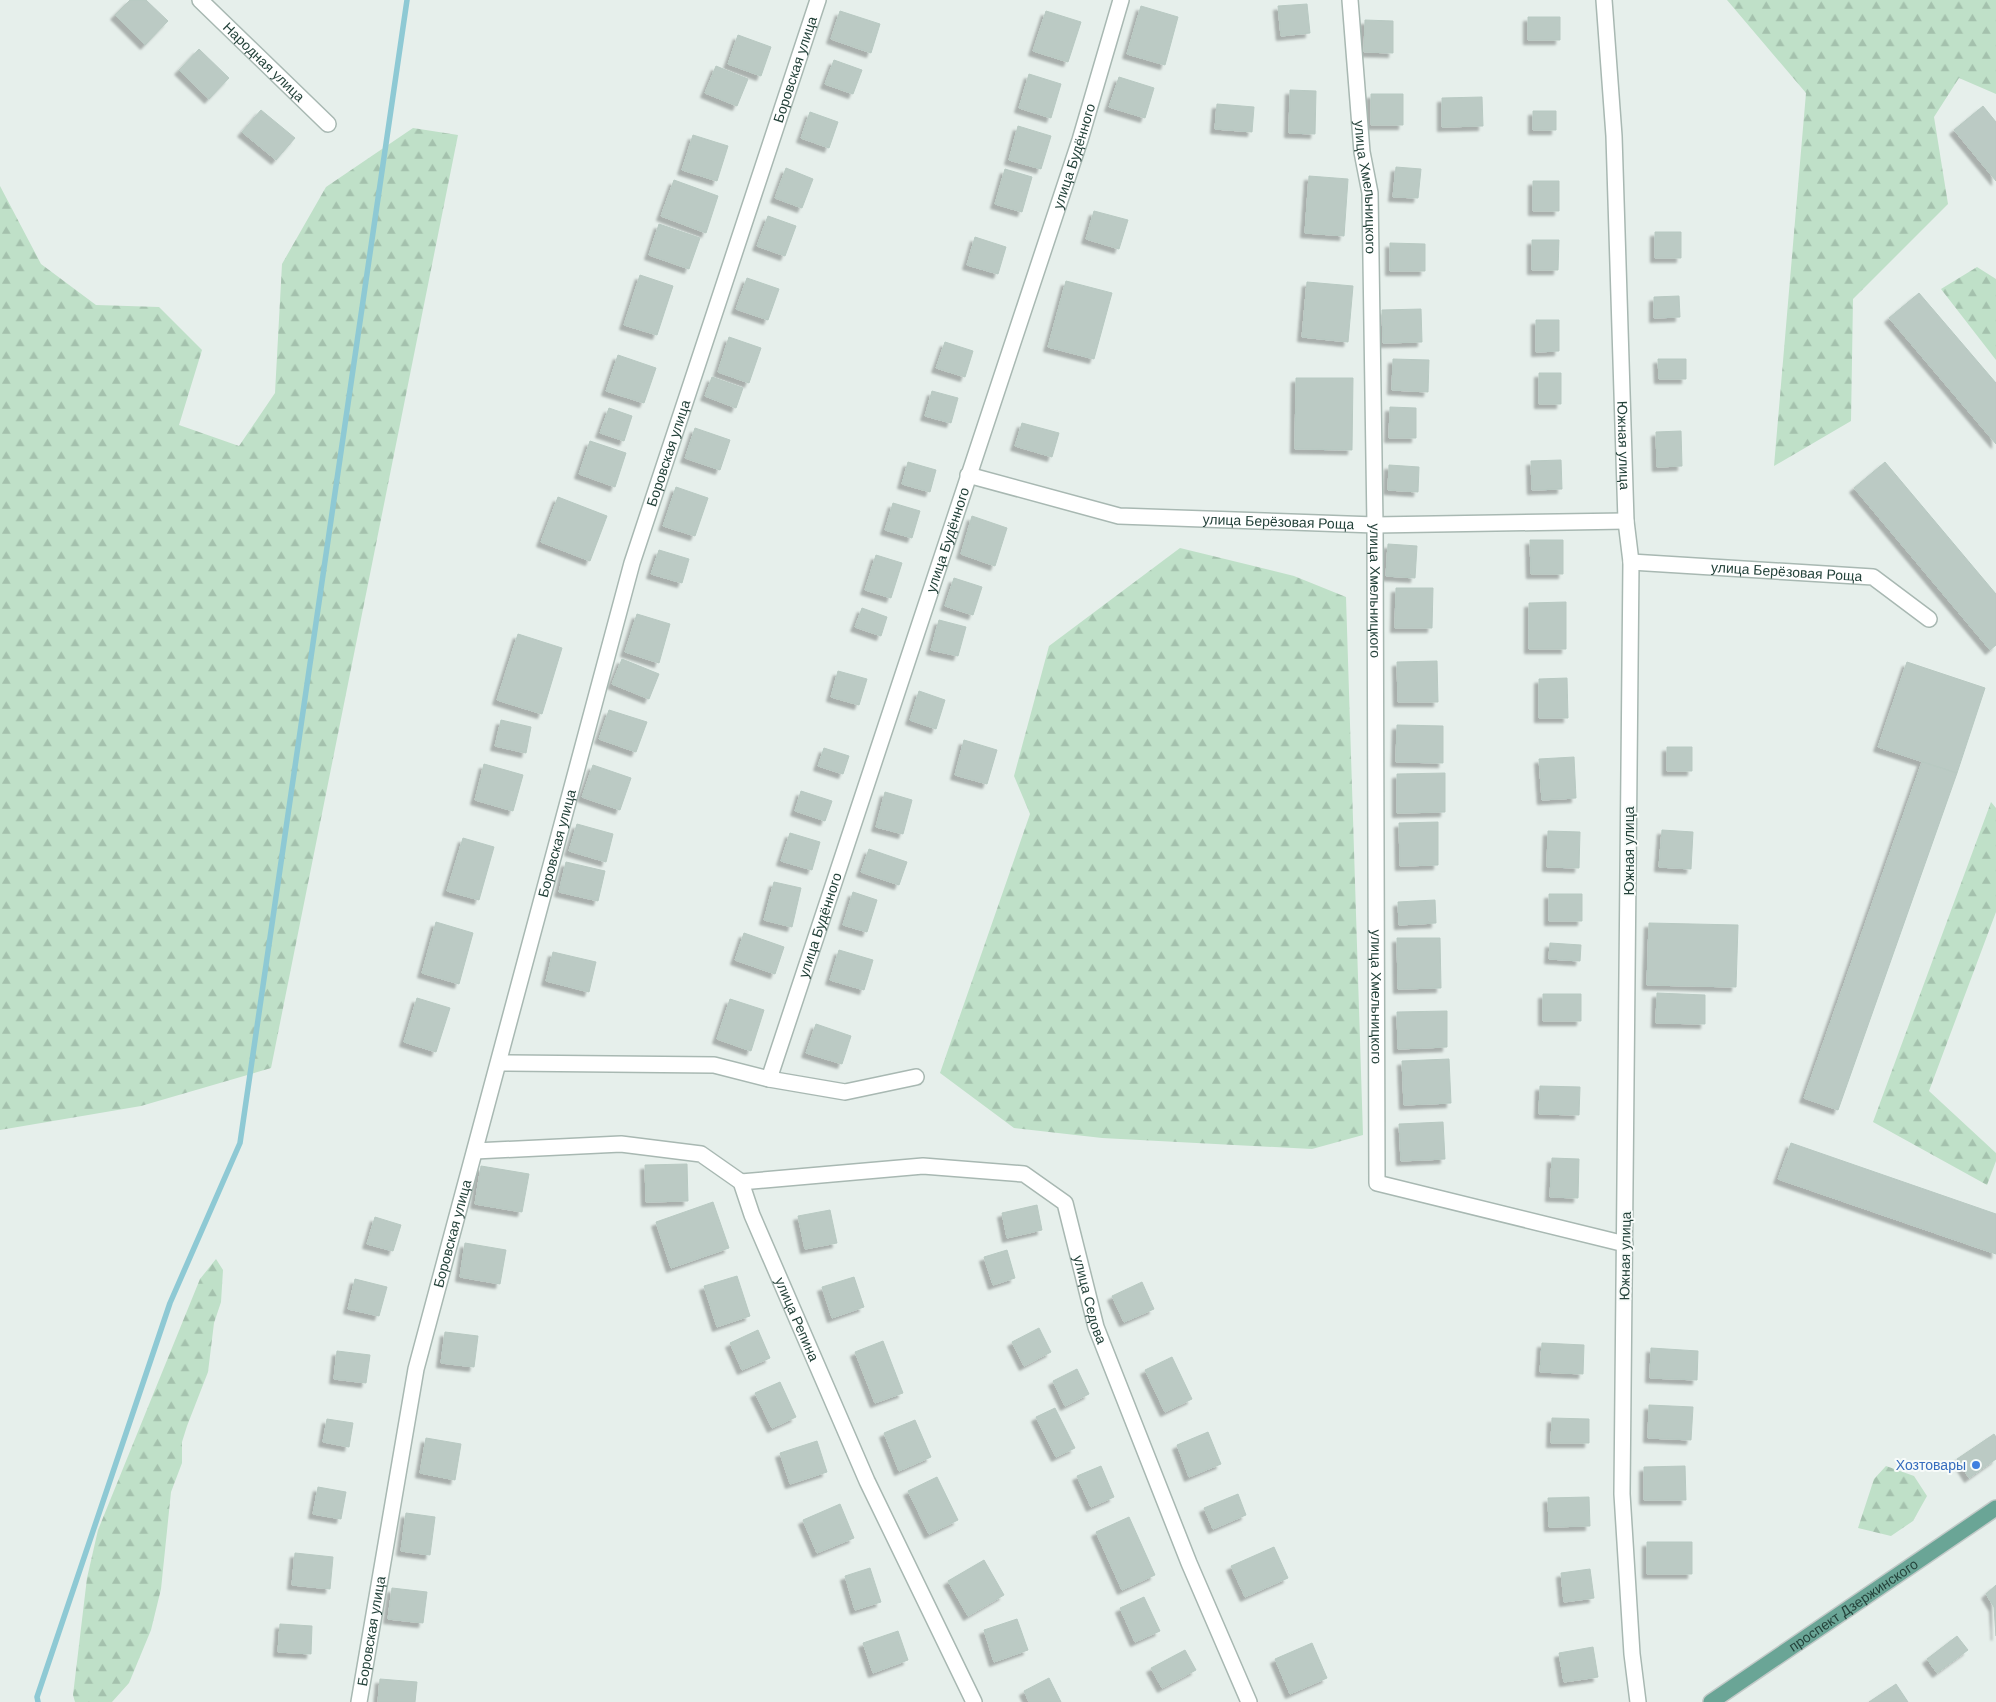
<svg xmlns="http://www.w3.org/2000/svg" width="1996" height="1702" viewBox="0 0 1996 1702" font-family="Helvetica,sans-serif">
<defs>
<pattern id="forest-firs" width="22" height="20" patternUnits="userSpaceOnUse" patternTransform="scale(1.25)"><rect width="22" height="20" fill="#bfe0c8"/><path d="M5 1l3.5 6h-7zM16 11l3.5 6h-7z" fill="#a4c1ad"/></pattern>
<filter id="shadow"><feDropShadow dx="-4.5" dy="4.5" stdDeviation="1" flood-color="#0004"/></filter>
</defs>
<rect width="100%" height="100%" fill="#e6efeb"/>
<path fill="url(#forest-firs)" d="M1727,0H1996V94L1959,78L1934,117L1948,204L1853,299L1851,421L1774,466L1806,93Z
M413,128L458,135L271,1068L141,1106L0,1130V186L41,264L96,305L159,307L202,350L179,425L239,446L275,393L282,264L326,187Z
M1977,267L1996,279V360L1941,289Z
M1180,548L1294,576L1346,597L1363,1135L1312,1149L1102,1138L1014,1128L940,1073L1030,814L1014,776L1049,646Z
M1991,802L1996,808V912L1929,1091L1996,1153V1161L1987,1185L1873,1122Z
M216,1259L223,1270L221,1302L214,1323L208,1372L187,1426L182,1442V1463L171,1492L161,1589L151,1630L129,1683L112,1702H75L73,1695L87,1578L98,1530L200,1279Z
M1886,1466L1914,1476L1927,1496L1913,1521L1891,1536L1858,1528L1874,1479Z"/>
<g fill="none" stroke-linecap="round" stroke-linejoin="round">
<path stroke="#8ec9d4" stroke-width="5.5" d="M38,1702L37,1697L170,1303L240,1143L407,0"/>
</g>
<path fill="#bbcac4" stroke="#b8c9c2" filter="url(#shadow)" d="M130,0H146L168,21L145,45L115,15Z
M1307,4L1310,33L1281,36L1278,6Z
M1141,6L1178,17L1165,65L1127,54Z
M840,11L880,24L871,53L831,39Z
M1046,11L1081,22L1068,62L1033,51Z
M1528,17H1560V40H1528Z
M1365,20L1393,21V53L1364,52Z
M738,35L771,47L761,76L728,64Z
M199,49L229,78L209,99L179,70Z
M834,60L862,70L853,94L825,84Z
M716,66L748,79L737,106L705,93Z
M1029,74L1061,84L1051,118L1019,108Z
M1119,77L1154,88L1145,118L1109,107Z
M1290,90L1316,91L1315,134L1289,133Z
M1371,94H1403V125H1371Z
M1482,97L1483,126L1442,127V98Z
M1217,104L1254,107L1252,132L1215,129Z
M1983,106L1996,122V181L1954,130Z
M261,110L295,138L276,160L242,132Z
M1533,111H1556V130H1533Z
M810,112L838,122L829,148L801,138Z
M1018,126L1051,136L1041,169L1009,160Z
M693,135L728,146L717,181L682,170Z
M1396,167L1421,169L1418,198L1393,197Z
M786,168L813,179L802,208L775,198Z
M1005,169L1032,177L1022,212L995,204Z
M1309,176L1348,179L1344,236L1305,233Z
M674,180L718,196L706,233L661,216Z
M1533,181H1559V211H1533Z
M1094,211L1128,220L1119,249L1086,239Z
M768,216L796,226L785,256L757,246Z
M659,224L700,238L689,269L649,255Z
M1655,232H1681V258H1655Z
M975,237L1006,247L998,274L967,265Z
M1532,240H1559L1558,270H1532Z
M1390,243L1425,244V271H1390Z
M640,275L673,286L657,335L624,325Z
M747,278L779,289L768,320L736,309Z
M1066,281L1112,293L1094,359L1048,347Z
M1307,282L1353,286L1348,342L1302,337Z
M1919,293L1996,383V444L1889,318Z
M1679,296L1680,317L1654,318V297Z
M1421,309L1422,342L1383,343L1382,310Z
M1536,320H1559V351L1536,352Z
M729,337L761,348L749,383L718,372Z
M945,342L973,351L965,377L936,368Z
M618,355L656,368L644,403L606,391Z
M1393,359L1429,360L1428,392L1392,390Z
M1658,359H1686V379H1659Z
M1539,373H1561V404H1539Z
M712,377L743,388L736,408L705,396Z
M1296,378H1353L1352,450L1295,449Z
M932,391L958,398L951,423L925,416Z
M1390,407L1416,408V438H1389Z
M609,408L632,416L624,441L600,433Z
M1022,423L1059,433L1052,457L1015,446Z
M695,428L730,440L720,470L685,458Z
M1681,431L1682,466L1657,467L1656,432Z
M590,441L626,453L615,487L579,474Z
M1561,460L1562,489L1532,490L1531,461Z
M908,462L936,470L930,492L902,484Z
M1885,462L1996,594V645L1990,650L1854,488Z
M1389,465L1419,467L1418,492L1388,490Z
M676,487L708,498L695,536L663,526Z
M558,497L607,516L590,561L541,542Z
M893,503L920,511L912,538L885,530Z
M972,516L1007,528L995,566L961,554Z
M1530,540H1563V574H1531Z
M1388,544L1417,546L1415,578L1386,576Z
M659,550L689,559L682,583L651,574Z
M876,555L902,563L891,598L865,590Z
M954,578L982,587L973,615L945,606Z
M1396,588H1433L1432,628H1395Z
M1566,602V649H1529V603Z
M862,608L887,617L881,636L855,627Z
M637,614L670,624L659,663L625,652Z
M939,620L966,627L958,656L931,650Z
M518,634L562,648L542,714L497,700Z
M622,659L659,674L649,699L612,684Z
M1437,661L1438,702H1398L1397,662Z
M1907,662L1985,688L1957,773L1878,747Z
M838,671L867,679L859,705L831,697Z
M1567,678L1568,718H1539V679Z
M919,691L945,700L936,729L910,720Z
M609,710L647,722L636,752L599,739Z
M501,720L531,727L526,753L495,746Z
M1397,725L1443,726V763L1396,762Z
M964,740L997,750L987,784L955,775Z
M1667,747H1692V771H1667Z
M824,748L849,756L843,774L818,766Z
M1574,757L1576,798L1542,800L1539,759Z
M1922,762L1957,773L1838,1110L1804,1098Z
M484,764L523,775L513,811L475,800Z
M593,765L631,778L620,810L582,797Z
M1445,773V812L1397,813V774Z
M801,791L832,801L825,821L795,811Z
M885,792L912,800L903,834L876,827Z
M1438,822V865L1400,866L1399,823Z
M577,824L613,834L606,862L569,851Z
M1662,830L1693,832L1691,869L1659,867Z
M1548,831L1580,832L1579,868L1547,867Z
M790,833L820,842L812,870L781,861Z
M463,838L494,847L479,900L447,891Z
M869,849L907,862L899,885L861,872Z
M566,862L605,871L598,901L559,892Z
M774,882L801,888L792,927L764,920Z
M853,892L877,900L867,932L843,925Z
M1549,894H1582V921H1549Z
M1435,900L1436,923L1399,925L1398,902Z
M436,922L473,933L459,984L422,973Z
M1649,923L1738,925L1736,987L1647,985Z
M744,933L784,947L775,974L735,960Z
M1397,938H1440L1441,988L1398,989Z
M1550,943L1581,945L1580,961L1549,959Z
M839,950L873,960L864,990L830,980Z
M553,952L596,962L589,992L546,981Z
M1657,993L1705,995V1024L1656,1023Z
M1543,994H1581V1021H1543Z
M417,998L450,1008L436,1052L404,1042Z
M730,999L764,1010L751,1051L717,1039Z
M1447,1011V1047L1398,1049L1397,1012Z
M816,1024L851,1036L842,1064L806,1053Z
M1449,1059L1451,1103L1404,1105L1402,1061Z
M1540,1086L1580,1087L1579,1115L1539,1114Z
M1443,1122L1445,1159L1401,1161L1399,1124Z
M1791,1143L1996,1214V1254L1778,1179Z
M1552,1158L1579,1159L1578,1198L1550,1197Z
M687,1164L688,1201L646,1202L645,1165Z
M481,1166L529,1174L522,1212L475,1204Z
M713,1202L729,1248L671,1268L656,1222Z
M1037,1205L1042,1230L1007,1238L1002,1213Z
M830,1210L837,1243L805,1249L798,1216Z
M375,1217L401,1225L393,1251L367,1244Z
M465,1243L506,1250L500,1284L460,1277Z
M1007,1250L1015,1278L993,1285L984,1257Z
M737,1276L750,1316L717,1327L704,1286Z
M854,1277L864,1307L832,1318L822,1287Z
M355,1279L387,1287L379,1316L348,1309Z
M1142,1282L1154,1309L1124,1322L1112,1296Z
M1039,1328L1051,1352L1024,1366L1012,1342Z
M758,1330L770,1358L742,1370L730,1343Z
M445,1332L478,1336L474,1367L441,1363Z
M883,1341L903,1393L875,1403L855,1352Z
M1542,1343L1584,1345L1583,1374L1540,1372Z
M1651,1348L1698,1351L1697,1380L1650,1378Z
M337,1351L370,1355L366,1383L334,1379Z
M1172,1357L1192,1399L1165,1412L1145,1370Z
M1077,1369L1089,1394L1065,1406L1053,1381Z
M780,1382L796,1417L772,1428L755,1393Z
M1649,1405L1693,1407L1691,1440L1648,1438Z
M1055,1408L1075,1448L1056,1457L1036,1417Z
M1552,1418L1589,1419V1443H1551Z
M327,1419L353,1423L349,1447L323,1442Z
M915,1420L931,1457L899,1471L884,1433Z
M1208,1432L1221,1464L1189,1477L1177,1445Z
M1994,1434L1996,1437V1459L1969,1478L1957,1459Z
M426,1438L461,1444L455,1480L420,1473Z
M817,1441L827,1472L790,1484L780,1453Z
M1101,1466L1114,1497L1091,1507L1077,1476Z
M1685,1466L1686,1500H1644V1467Z
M937,1477L958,1520L929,1534L908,1491Z
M318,1487L346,1492L341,1519L313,1514Z
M1238,1494L1246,1515L1213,1529L1204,1508Z
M1589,1497L1590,1526L1549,1527L1548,1498Z
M840,1504L854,1538L817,1553L803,1520Z
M406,1513L435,1517L430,1555L401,1551Z
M1129,1517L1155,1575L1122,1590L1096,1532Z
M1647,1542H1692V1574H1647Z
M1274,1547L1288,1578L1245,1597L1231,1566Z
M295,1553L333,1557L330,1589L292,1585Z
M984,1560L1004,1595L968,1616L948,1581Z
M870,1568L881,1602L855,1610L845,1576Z
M1590,1569L1594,1598L1564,1602L1561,1573Z
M1996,1585V1636L1994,1607L1986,1594Z
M392,1588L427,1592L423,1623L388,1619Z
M1144,1597L1160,1631L1135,1642L1120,1608Z
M1017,1619L1028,1650L994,1662L984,1630Z
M280,1624L312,1626L311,1654L278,1652Z
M898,1631L908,1660L873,1673L863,1643Z
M1957,1636L1968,1650L1937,1673L1927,1659Z
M1312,1643L1327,1678L1290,1694L1275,1659Z
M1593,1647L1598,1677L1564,1682L1559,1653Z
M1185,1650L1196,1670L1162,1688L1151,1668Z
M1049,1678L1061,1702H1029L1024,1691Z
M380,1679L417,1682L415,1702H378Z
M1896,1684L1908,1702H1869Z"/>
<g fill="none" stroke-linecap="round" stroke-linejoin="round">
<g stroke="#a8b8b2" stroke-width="18">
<g id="street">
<path id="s1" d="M200,0L328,124"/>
<path id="s2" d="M1350,0L1362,152L1370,193L1375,525L1377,1183L1625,1244"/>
<path id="s3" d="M1604,0L1614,136L1626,521L1631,562L1622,1494L1632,1654L1638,1702"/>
<path id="s4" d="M968,475L1119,516L1375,525L1626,521"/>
<path id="s5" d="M1631,562L1873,577L1929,619"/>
<path d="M499,1063L714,1065L769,1079L845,1092L916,1077"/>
<path id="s6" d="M769,1079L1080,140L1121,0"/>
<path id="s7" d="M475,1151L621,1144L701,1154L741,1182L752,1215L867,1481L974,1702"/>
<path id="s8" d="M741,1182L923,1166L1024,1174L1065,1203L1096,1327L1189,1563L1249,1702"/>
<path id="s9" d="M359,1702L416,1369L632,563L818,0"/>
</g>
</g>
<g stroke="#c2cac8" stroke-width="18">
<g id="primary">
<path id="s10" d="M1711,1702L1996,1508"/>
</g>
</g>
<use href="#street" stroke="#fff" stroke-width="15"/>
<use href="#primary" stroke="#6aa596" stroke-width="15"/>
</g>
<circle fill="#3f7fe0" stroke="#f7fbf9" stroke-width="2" cx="1976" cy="1465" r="5"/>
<g text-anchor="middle" stroke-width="4" stroke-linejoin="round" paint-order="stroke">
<g font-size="14" fill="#24423a" stroke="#f7fbf9">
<text dy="5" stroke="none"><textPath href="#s1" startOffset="89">Народная улица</textPath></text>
<text dy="5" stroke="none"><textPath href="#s9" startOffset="1692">Боровская улица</textPath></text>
<text dy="5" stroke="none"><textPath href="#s6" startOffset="972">улица Будённого</textPath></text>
<text dy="5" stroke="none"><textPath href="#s2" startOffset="188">улица Хмельницкого</textPath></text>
<text dy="5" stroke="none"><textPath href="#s3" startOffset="446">Южная улица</textPath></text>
<text dy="5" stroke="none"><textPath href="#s9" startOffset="1288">Боровская улица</textPath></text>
<text dy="5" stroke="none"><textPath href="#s4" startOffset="316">улица Берёзовая Роща</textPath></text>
<text dy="5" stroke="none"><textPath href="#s6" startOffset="568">улица Будённого</textPath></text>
<text dy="5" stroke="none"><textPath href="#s5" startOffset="156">улица Берёзовая Роща</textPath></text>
<text dy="5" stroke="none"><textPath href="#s2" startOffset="592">улица Хмельницкого</textPath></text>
<text dy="5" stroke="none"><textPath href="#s9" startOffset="882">Боровская улица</textPath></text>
<text transform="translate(1629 851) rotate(-90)" y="5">Южная улица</text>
<text dy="5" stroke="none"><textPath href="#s6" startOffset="162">улица Будённого</textPath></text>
<text dy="5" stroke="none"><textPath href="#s2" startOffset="998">улица Хмельницкого</textPath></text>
<text dy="5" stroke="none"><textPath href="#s9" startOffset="478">Боровская улица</textPath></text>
<text transform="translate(1625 1256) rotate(-89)" y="5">Южная улица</text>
<text dy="5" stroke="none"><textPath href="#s8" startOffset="434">улица Седова</textPath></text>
<text dy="5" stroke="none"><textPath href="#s7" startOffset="424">улица Репина</textPath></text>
<text dy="5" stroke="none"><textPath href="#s10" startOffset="172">проспект Дзержинского</textPath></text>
<text dy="5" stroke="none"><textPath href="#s9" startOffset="72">Боровская улица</textPath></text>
</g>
<g font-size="14" fill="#366cbe" stroke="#f7fbf9" text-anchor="end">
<text x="1966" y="1470">Хозтовары</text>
</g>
</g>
</svg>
